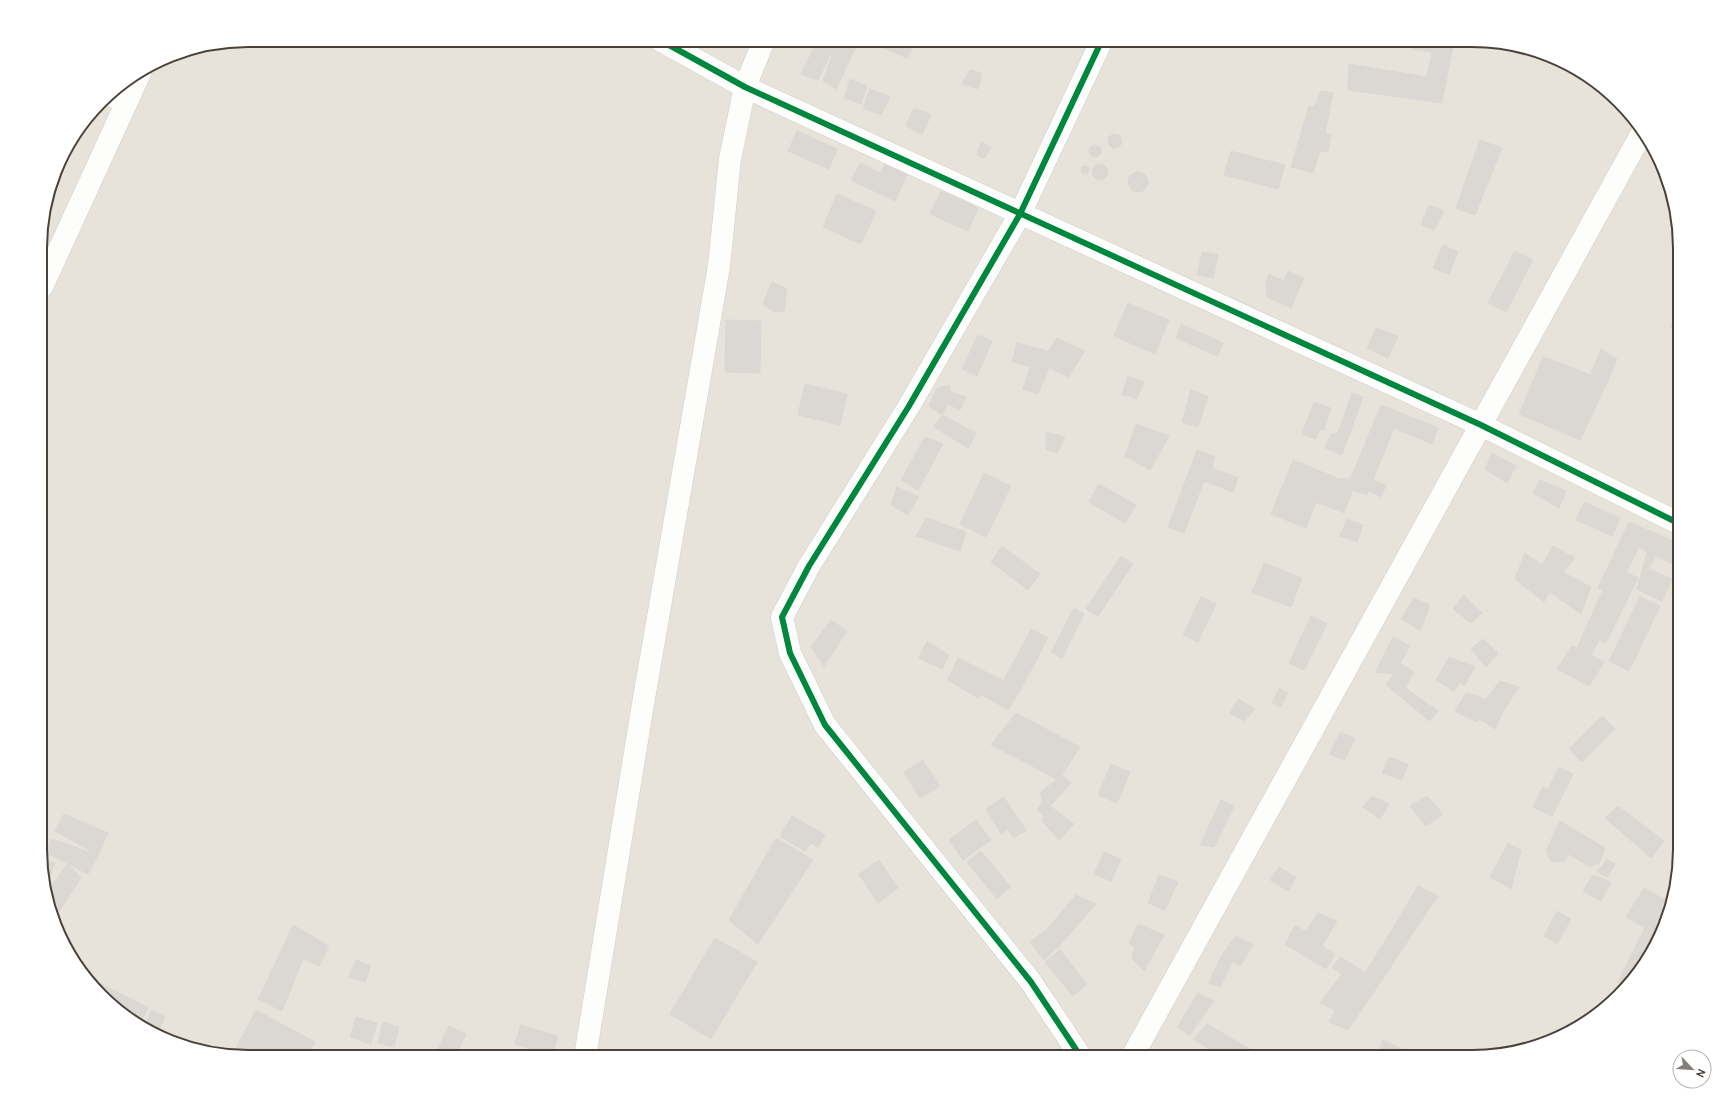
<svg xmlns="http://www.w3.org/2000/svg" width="1720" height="1097" viewBox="0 0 1720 1097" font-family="Cabin,sans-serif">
<rect width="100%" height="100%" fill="#f3f1ed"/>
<path fill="#e7e3db" d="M248,40H1473L1539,51L1588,75L1628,111L1652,144L1673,194L1680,234V863L1669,916L1645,965L1609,1005L1576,1029L1526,1050L1486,1057H247L194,1050L132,1022L75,965L51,916L42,876V221L62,156L111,92L168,56Z"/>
<path fill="#dbd8d4" stroke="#dbd8d3" d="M818,40H831L836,43L818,80L801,74Z
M838,40H861L854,51L836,43Z
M884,40H900L913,46L907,58L881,47Z
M935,40H955L952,48Z
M1415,40H1454L1442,103L1348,90L1349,64L1427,77L1432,52L1413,49Z
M836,43L854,51L836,89L823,81Z
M970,70L982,73L978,89L962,84Z
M850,79L867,86L861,104L844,98Z
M870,89L890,97L881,115L863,108Z
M1321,91L1333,93L1325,133L1331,135L1328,152L1320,151L1313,173L1291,167L1309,106L1314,107Z
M914,108L931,115L922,135L906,126Z
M797,131L837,149L829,169L788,151Z
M1108 141a7 7 0 1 1 14 0a7 7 0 1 1-14 0Z
M1480,140L1502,148L1475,215L1456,208Z
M981,142L991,148L985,158L977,155Z
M1089 151a6 6 0 1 1 12 0a6 6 0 1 1-12 0Z
M1231,151L1285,165L1278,189L1224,175Z
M887,160L909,171L895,201L851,180L860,163L881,173Z
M1092 172a8 8 0 1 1 16 0a8 8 0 1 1-16 0Z
M1081 170a4 4 0 1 1 8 0a4 4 0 1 1-8 0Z
M1128 182a10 10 0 1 1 20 0a10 10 0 1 1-20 0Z
M941,191L978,208L968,231L930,214Z
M837,194L876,211L861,244L823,227Z
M1429,205L1444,211L1434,230L1421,225Z
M1443,245L1458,252L1449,274L1433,268Z
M1515,251L1533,260L1506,312L1488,303Z
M1202,252L1218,255L1213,278L1197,275Z
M1288,271L1304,278L1291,308L1267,297L1266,282L1269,274L1284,281Z
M772,282L787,289L784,311L774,312L763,304Z
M1128,303L1169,320L1155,354L1114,336Z
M1680,314V333L1670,327Z
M726,320L761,321L760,373L725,372Z
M1181,324L1223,343L1218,356L1176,338Z
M1376,328L1398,336L1388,358L1367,348Z
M978,335L992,341L977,376L962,369Z
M1057,338L1085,351L1068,377L1049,368L1038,394L1023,389L1030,367L1012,362L1017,343L1048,351Z
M1601,349L1617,359L1608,381L1591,373Z
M1543,357L1608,381L1580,440L1519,414Z
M1128,376L1144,382L1137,399L1122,394Z
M805,384L847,394L840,425L798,415Z
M949,385L951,392L966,397L960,410L948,404L942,415L929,406L937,388Z
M1191,390L1208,396L1198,427L1182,422Z
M1352,393L1363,397L1342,455L1325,448L1331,434L1338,433Z
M1314,402L1331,408L1324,430H1319L1316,439L1302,434Z
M1381,405L1438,428L1432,444L1394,428L1367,495L1353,490L1344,513L1316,502L1306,528L1271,514L1293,460L1340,479L1351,478Z
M942,415L976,433L968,448L934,427Z
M1136,424L1169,436L1150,470L1125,456Z
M1046,432L1065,437L1057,453L1046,449Z
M925,437L943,444L918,490L901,480Z
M1197,450L1215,457L1212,468L1238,478L1233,492L1204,481L1184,533L1168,527Z
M1492,453L1516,466L1507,483L1485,469Z
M984,473L1011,486L986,537L960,524Z
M1374,480L1386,485L1381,497L1369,491Z
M1540,480L1566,491L1559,508L1533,493Z
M1099,484L1136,505L1125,523L1089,502Z
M897,487L919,497L908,515L891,505Z
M1584,502L1620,518L1612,536L1576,520Z
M926,518L966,532L960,551L916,536Z
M1347,519L1363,525L1357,542L1340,536Z
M1629,522L1680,544V559L1677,566L1656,556L1648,569L1672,579L1662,601L1637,589L1647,552L1639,547L1626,572L1638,578L1606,643L1599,640L1591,655L1604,662L1589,686L1557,669L1572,646L1577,648L1603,590L1598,588Z
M1002,546L1040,574L1028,590L991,562Z
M1553,546L1575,558L1563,572L1591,587L1581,614L1550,592L1558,577L1542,566Z
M1525,553L1558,577L1544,602L1515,579Z
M1121,556L1133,564L1098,616L1086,609Z
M1264,563L1302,578L1291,607L1252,592Z
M1464,595L1482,613L1471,623L1453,609Z
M1201,597L1216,604L1198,642L1183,635Z
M1640,597L1660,606L1629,671L1609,661Z
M1414,598L1430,605L1420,630L1401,619Z
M1074,608L1084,614L1062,658L1051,652Z
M1311,616L1327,624L1304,670L1289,663Z
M831,620L847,631L824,666L811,647Z
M1031,629L1048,638L1021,689L1004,680Z
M1393,637L1410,646L1394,674L1376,672Z
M1483,639L1498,653L1486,667L1471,649Z
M927,641L949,655L942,669L919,658Z
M1449,657L1475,667L1464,686L1460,682L1454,691L1436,680Z
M958,658L990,674L978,698L948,680Z
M1401,664L1414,672L1405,688L1438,711L1430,721L1386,685Z
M990,674L1021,689L1008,710L980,694Z
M1500,681L1519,687L1504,710L1487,698Z
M1280,688L1288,693L1280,707L1272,703Z
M1466,693L1491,701L1477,722L1455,711Z
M1238,699L1255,709L1244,721L1230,713Z
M1491,701L1504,710L1495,729L1480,719Z
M1016,713L1080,747L1062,775L1057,779L991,745Z
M1602,716L1615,729L1582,762L1569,749Z
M1340,732L1355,739L1344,760L1330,754Z
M1389,757L1408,764L1402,780L1382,773Z
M923,760L940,786L920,798L904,772Z
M1111,764L1130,772L1117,803L1098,795Z
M1559,767L1573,774L1552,816L1533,807L1543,787L1548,790Z
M1062,775L1071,783L1050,806L1074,824L1059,840L1042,821L1043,816L1037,810L1043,801L1040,793Z
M1372,796L1389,804L1380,819L1363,807Z
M1427,796L1443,814L1426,826L1410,806Z
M1004,797L1026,830L1014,838L1008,829L1001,834L986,809Z
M1221,800L1234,806L1214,847L1200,845Z
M1618,806L1664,841L1651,858L1605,818Z
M64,814L108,833L98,855L55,831Z
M792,816L825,835L818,847L811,843L805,851L780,836Z
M976,820L991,840L963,860L949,840Z
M1560,821L1605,848L1599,863L1590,867L1569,854L1564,861L1552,862L1546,851Z
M776,838L813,860L758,944L729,920Z
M52,839L98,855L88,874L45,852Z
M1508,843L1521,850L1511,889L1490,877Z
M981,851L1011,887L997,899L967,862Z
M1104,852L1121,859L1111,881L1094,874Z
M42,858L55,863L45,888L42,876Z
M1607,859L1615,864L1607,877L1596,871L1603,866Z
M879,860L898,888L878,903L859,874Z
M68,864L81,878L58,913L49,908L46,893Z
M1279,867L1296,877L1288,891L1270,880Z
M1159,875L1178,882L1165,910L1148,903Z
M1593,875L1611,882L1601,901L1583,891Z
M1418,886L1438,896L1415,930L1398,920Z
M1644,888L1660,897L1645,928L1626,917Z
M1076,895L1096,904L1061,944L1044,960L1030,942L1048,928Z
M1660,897L1672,903L1669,916L1645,965L1625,987L1618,982Z
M1557,911L1571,919L1557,944L1544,936Z
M1318,913L1337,921L1322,946L1335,954L1326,969L1285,944L1295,926L1306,931Z
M1398,920L1415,930L1380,983L1365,973Z
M1138,924L1164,935L1144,971L1132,959L1134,947L1129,943Z
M293,925L329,946L319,966L282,949Z
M1236,936L1253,945L1240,966L1221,956Z
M715,938L757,962L711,1039L670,1014Z
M282,949L303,959L282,1011L258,999Z
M1060,950L1087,984L1073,996L1045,962Z
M1221,956L1232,963L1220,987L1209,983Z
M1341,957L1380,983L1348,1030L1329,1022L1335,1010L1320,1003L1342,974L1332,967Z
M356,960L371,966L365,982L349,977Z
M92,979L148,1008L139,1025L132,1022L92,981Z
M1198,993L1214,1001L1190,1035L1177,1027Z
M152,1010L165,1017L158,1032L145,1025Z
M256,1010L315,1042L307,1057H247L234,1052Z
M356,1017L377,1023L371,1044L350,1037Z
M383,1022L399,1027L394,1047L378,1043Z
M1207,1024L1264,1057H1222L1193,1039Z
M521,1025L558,1036L552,1055L515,1044Z
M449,1026L466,1034L455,1057H434Z
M1383,1040L1418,1057H1375Z"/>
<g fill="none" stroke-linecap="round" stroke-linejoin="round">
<g stroke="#d1cfcb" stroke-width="23">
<path id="street" d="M660,40L745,87L1481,425L1680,524
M109,94L126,103
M42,287L140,73
M585,1057L643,704L719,266L730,159L745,87L764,40
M1081,1057L1031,982L825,725L790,653L782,617L809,566L909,406L1020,214L1102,40
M1132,1057L1643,131"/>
</g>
<use href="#street" stroke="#fdfdfc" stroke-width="22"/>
<g stroke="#fff" stroke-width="8">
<path id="cycleway" d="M660,40L745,87L1481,425L1680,524
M1081,1057L1031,982L825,725L790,653L782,617L809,566L909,406L1020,214L1102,40"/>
</g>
<use href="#cycleway" stroke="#00873e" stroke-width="6"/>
</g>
<path d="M0 0H1720V1097H0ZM248 47H1472A201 201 0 0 1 1673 248V849A201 201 0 0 1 1472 1050H248A201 201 0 0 1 47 849V248A201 201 0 0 1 248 47Z" fill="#fff" fill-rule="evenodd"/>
<path fill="none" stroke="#4a4239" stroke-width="2" d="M248 47H1472A201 201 0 0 1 1673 248V849A201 201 0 0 1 1472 1050H248A201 201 0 0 1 47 849V248A201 201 0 0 1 248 47Z"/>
<g transform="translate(1692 1069) rotate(115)"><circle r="19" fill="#ffffff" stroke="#b7b3b0"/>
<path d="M0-3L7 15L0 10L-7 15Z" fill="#857f78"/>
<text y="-6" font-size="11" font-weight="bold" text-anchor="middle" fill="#4a4239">N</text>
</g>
</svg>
